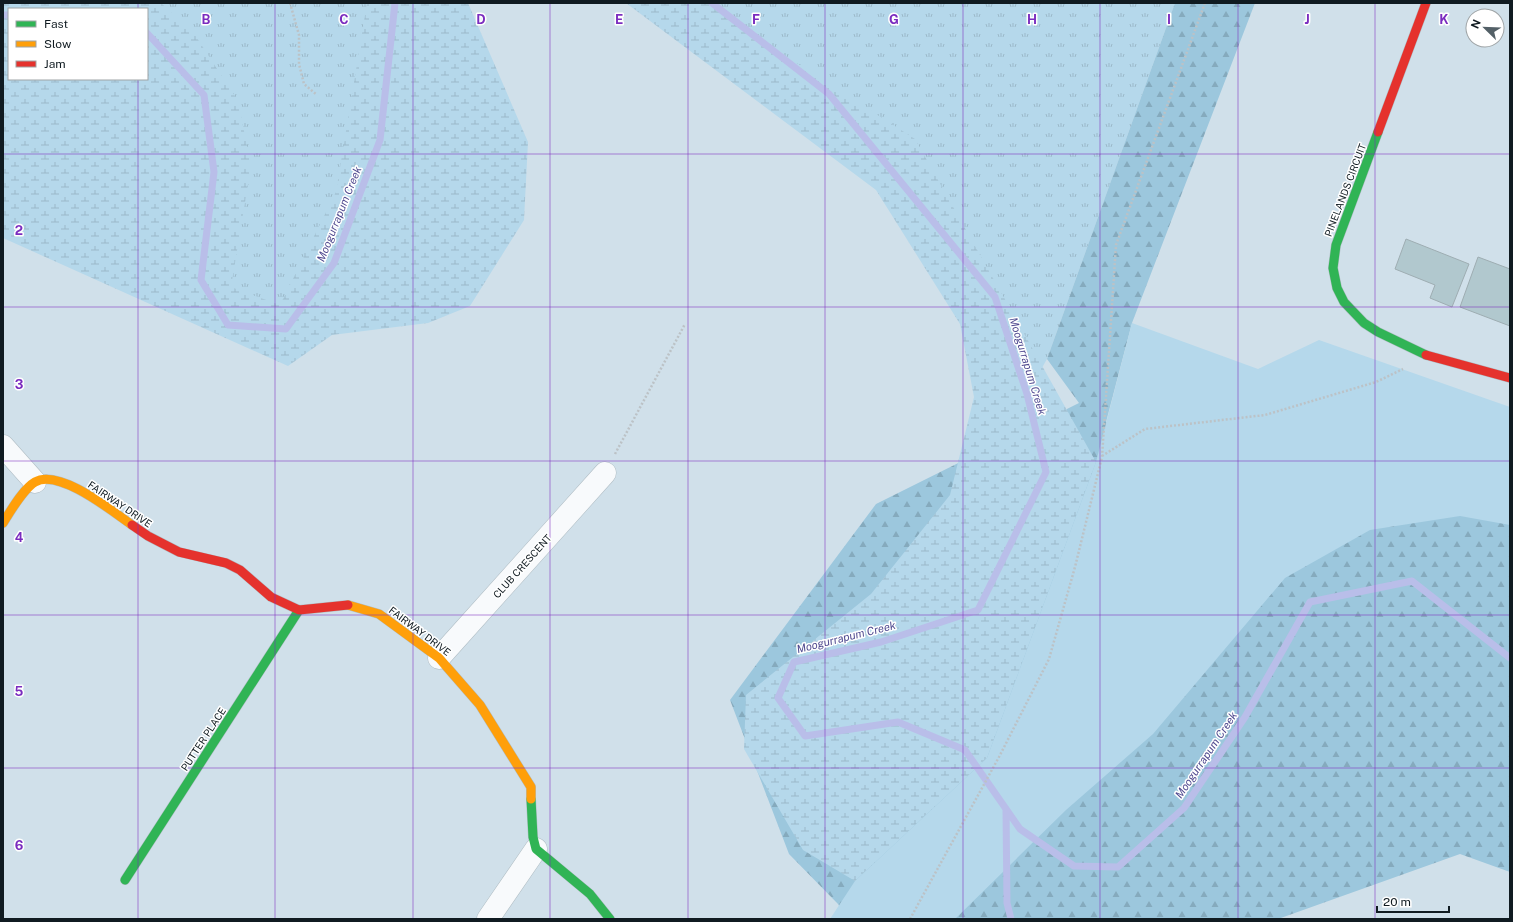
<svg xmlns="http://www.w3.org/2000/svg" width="1513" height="922" viewBox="0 0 1513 922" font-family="'Public Sans',sans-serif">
<defs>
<pattern id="grass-tufts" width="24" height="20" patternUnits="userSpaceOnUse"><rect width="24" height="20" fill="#b5d8eb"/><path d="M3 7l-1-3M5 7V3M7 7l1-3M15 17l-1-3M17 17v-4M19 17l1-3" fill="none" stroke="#9bb9c9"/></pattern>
<pattern id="forest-firs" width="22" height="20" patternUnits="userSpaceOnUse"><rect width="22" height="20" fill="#9cc7dd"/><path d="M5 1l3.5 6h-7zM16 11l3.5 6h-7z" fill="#85aabd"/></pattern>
<pattern id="wetland-marsh" width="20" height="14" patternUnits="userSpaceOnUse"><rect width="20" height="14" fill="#b5d8eb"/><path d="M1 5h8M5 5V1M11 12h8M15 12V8" fill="none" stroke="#9bb9c9"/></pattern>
</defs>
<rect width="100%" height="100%" fill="#d0e0ea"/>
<path fill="url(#grass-tufts)" d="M3,3H395L380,140L286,329L228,325L147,9H9Z
M712,3H1175L1047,359L1027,394L829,94Z"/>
<path fill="url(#forest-firs)" d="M1175,3H1255L1132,323L1106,422L1171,471L1510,491V872L1460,854L1278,919H847L838,904L789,854L730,700L876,504L1079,403L1047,359Z"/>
<path fill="url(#wetland-marsh)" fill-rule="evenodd" d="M3,3H161L195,35L238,101L251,166L231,287L280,305L336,192L367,3H468L528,142L524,220L470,306L428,323L332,335L288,366L3,238ZM9,9H147V79H9Z
M626,3H715L747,31L915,139L1096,462L987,758L855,881L803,850L744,749L746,695L871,594L950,495L974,397L960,324L876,190Z"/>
<path fill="#b5d8eb" d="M1132,323L1258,369L1319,340L1510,407V525L1460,516L1370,530L1285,578L1153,734L1066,810L955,919H830L855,881L987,758L1096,462Z"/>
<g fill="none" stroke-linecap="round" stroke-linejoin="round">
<path stroke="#b9bee9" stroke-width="7" d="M712,3L829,94L995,297L1027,394L1046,472L978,610L881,642L794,662L778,698L805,736L898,722L965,750L1020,829L1074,866L1118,867L1184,808L1245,717L1310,602L1412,581L1510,658
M3,15H9
M147,33L204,95L214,172L201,280L228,325L286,329L334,263L380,140L395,3
M1006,809L1007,903L1011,919"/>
</g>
<path fill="#b1c8ce" stroke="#9eadb2" d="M1406,239L1469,264L1452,307L1430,298L1435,285L1395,269Z
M1478,257L1510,269V326L1460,307Z"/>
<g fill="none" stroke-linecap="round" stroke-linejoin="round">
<g stroke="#b0bdc4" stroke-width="23">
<path id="street" d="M3,446L35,482
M439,658L605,473
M488,919L536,849"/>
</g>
<g stroke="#b0bdc4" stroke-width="10">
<path id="fast" d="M1378,132L1336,245L1333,268L1337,288L1344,302L1364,323L1378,332L1426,355
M531,799L533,837L536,849L590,894L610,919
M125,880L299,610"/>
</g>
<g stroke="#b0bdc4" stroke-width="10">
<path id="slow" d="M3,523C10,512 23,489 35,482C59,468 112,511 132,525
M348,605L379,614L439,658L480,705L531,787V799"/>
</g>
<g stroke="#b0bdc4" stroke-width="10">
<path id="jam" d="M1378,132L1426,3
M1426,355L1510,378
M132,525L148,536L179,552L226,563L240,570L271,597L299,610L348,605"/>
</g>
<path stroke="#bcc2c6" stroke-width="2.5" stroke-dasharray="2 2" stroke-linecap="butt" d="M290,3L299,35V64L304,84L317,95
M615,454L685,324
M1102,456L1145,429L1265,415L1376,382L1403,369
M910,919L999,757L1049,659L1075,567L1102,457L1116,245L1205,3"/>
<use href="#street" stroke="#f8fafc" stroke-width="22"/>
<use href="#fast" stroke="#30b455" stroke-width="9"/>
<use href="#slow" stroke="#ff9f0a" stroke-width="9"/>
<use href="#jam" stroke="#e5322d" stroke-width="9"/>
</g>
<path fill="none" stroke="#7b2cbf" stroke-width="1" stroke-opacity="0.55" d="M138,3V9M275,3V919M413,3V919M550,3V919M688,3V919M825,3V919M963,3V919M1100,3V919M1238,3V919M1375,3V919M138,79V919M3,154H1510M3,307H1510M3,461H1510M3,615H1510M3,768H1510"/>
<g text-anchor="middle" stroke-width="3" stroke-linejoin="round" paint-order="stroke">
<g font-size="10" fill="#101b21" stroke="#fff">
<text transform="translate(1345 190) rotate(-69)" y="4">PINELANDS CIRCUIT</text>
<text transform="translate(120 504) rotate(34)" y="4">FAIRWAY DRIVE</text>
<text transform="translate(522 566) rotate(-48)" y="4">CLUB CRESCENT</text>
<text transform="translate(420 631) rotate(37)" y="4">FAIRWAY DRIVE</text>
<text transform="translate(203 739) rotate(-57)" y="4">PUTTER PLACE</text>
</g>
<g font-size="11" font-style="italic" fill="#4f498f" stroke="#fff">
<text transform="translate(339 214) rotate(-68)" y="4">Moogurrapum Creek</text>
<text transform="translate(1028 366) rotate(73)" y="4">Moogurrapum Creek</text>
<text transform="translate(846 637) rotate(-14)" y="4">Moogurrapum Creek</text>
<text transform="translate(1206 755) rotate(-56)" y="4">Moogurrapum Creek</text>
</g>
</g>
<g font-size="13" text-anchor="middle" font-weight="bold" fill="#7b2cbf" stroke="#fff" stroke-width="3" stroke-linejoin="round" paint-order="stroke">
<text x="206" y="24">B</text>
<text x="344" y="24">C</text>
<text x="481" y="24">D</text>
<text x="619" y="24">E</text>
<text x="756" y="24">F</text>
<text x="894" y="24">G</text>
<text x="1032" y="24">H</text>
<text x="1169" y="24">I</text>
<text x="1307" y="24">J</text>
<text x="1444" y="24">K</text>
<text x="19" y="235">2</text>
<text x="19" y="389">3</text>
<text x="19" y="542">4</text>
<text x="19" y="696">5</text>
<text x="19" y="850">6</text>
</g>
<rect width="1513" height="922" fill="none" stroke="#101b21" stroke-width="8"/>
<rect x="8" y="8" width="140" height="72" fill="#ffffff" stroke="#9fa4a6"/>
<rect x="16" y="21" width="20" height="6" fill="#30b455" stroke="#9fa4a6"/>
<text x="44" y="28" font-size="12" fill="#101b21">Fast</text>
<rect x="16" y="41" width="20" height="6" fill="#ff9f0a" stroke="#9fa4a6"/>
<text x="44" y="48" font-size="12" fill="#101b21">Slow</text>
<rect x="16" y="61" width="20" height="6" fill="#e5322d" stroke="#9fa4a6"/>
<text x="44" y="68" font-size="12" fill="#101b21">Jam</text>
<g transform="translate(1485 28) rotate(293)"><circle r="19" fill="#ffffff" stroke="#9fa4a6"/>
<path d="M0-3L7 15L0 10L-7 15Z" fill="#536067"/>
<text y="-6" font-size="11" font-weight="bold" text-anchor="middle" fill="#101b21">N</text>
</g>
<path d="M1377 906v6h72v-6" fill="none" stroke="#101b21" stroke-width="2"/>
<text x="1383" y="906" font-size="12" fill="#101b21" stroke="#ffffff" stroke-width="3" paint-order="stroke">20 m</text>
</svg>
